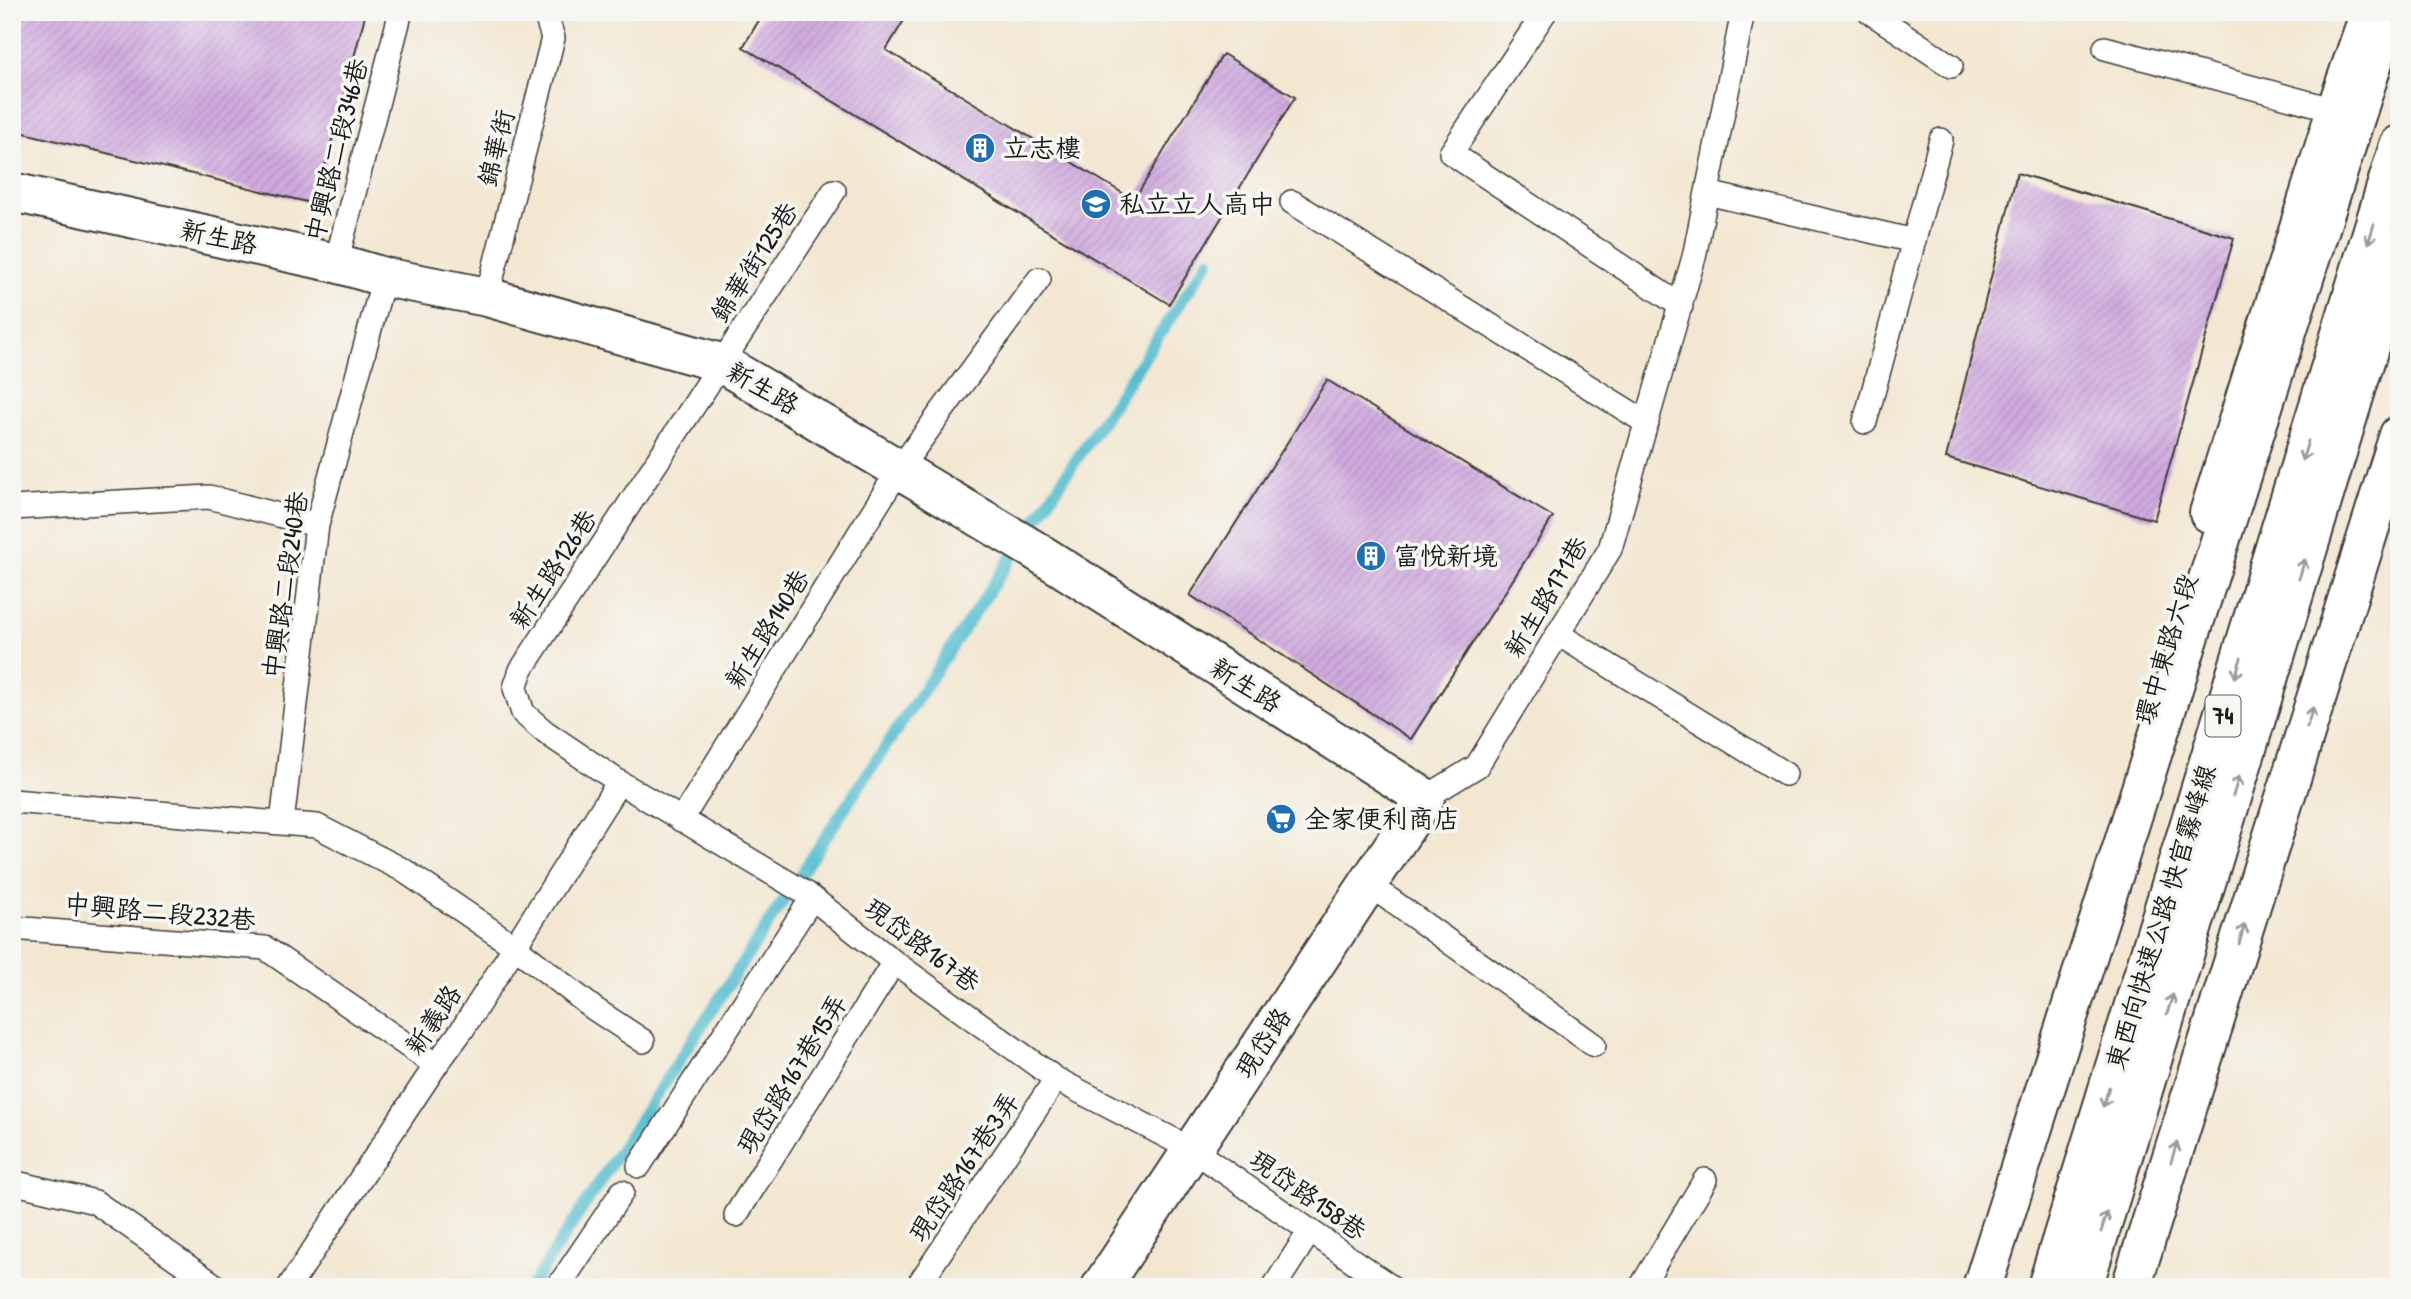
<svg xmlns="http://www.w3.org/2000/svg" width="2411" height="1299" viewBox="0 0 2411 1299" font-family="'Patrick Hand','LXGW WenKai TC',sans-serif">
<defs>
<pattern id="building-hatch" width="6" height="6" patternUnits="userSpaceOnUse" patternTransform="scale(1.75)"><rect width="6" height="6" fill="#d0aadf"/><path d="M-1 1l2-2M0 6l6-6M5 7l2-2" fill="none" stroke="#b292bf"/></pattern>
</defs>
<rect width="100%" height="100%" fill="#f6f6f2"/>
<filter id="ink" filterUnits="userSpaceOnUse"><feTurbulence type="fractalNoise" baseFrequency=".0143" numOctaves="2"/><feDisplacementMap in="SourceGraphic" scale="14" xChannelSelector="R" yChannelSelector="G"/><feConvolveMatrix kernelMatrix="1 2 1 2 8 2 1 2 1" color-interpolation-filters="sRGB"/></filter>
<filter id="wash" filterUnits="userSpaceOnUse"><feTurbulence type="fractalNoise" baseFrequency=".00686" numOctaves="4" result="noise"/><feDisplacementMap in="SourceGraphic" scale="28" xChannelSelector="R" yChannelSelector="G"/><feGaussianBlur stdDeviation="1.57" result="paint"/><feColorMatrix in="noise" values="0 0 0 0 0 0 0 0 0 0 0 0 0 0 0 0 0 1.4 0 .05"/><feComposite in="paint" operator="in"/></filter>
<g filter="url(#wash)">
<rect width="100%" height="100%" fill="#f3e7d2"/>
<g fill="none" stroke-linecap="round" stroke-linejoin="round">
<path stroke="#53bcd0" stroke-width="12" d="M531,1287L783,901L1209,260"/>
</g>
<g id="blocks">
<path fill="url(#building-hatch)" d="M12,12H366L315,204L12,130Z
M764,12H909L886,50L1134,200L1223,54L1295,97L1169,304L743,47Z
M2017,173L2234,238L2154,520L1946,458Z
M1327,380L1553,517L1411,739L1190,595Z"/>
</g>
</g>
<g filter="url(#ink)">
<use href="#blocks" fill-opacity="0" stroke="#3c3a37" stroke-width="2"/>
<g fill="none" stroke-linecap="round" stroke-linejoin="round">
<g stroke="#3c3a37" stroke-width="26">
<path id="lane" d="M1545,12L1451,153L1681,306
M1870,12L1951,66
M2105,48L2336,110
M834,191L521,670L515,688L523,713L545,732L619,782L807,894L894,962L1056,1079L1193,1150L1391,1287
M1707,193L1914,241
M1292,202L1647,423
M336,263L400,15L397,12
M487,297L553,38L545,12
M1865,422L1941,140
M12,508L209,497L317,525
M1558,634L1785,774
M1425,798L1477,766L1610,549L1694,257L1743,12
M12,801L317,826L403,870L514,946L593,1008L643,1041
M681,820L900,468L1039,279
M282,823L317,525L384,277
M1368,884L1594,1045
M12,928L265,948L436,1065
M639,1166L812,898
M12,1182L95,1202L217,1287
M736,1215L894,962
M289,1287L436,1065L462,1030L619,782
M558,1287L622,1192
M917,1287L1056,1079
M1274,1287L1310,1231
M1641,1287L1705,1180"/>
</g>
<g stroke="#3c3a37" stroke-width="42">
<path id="street" d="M12,192L336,263L384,277L487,297L721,363L1036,551L1425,798L1101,1287"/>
</g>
<g stroke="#3c3a37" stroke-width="42">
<path id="secondary" d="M2209,513L2336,110L2370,12
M2083,1287L2399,249"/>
</g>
<g stroke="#3c3a37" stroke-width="42">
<path id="highway" d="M1982,1287L2389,12
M2047,1287L2399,145
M2131,1287L2399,435"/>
</g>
<use href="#lane" stroke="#fff" stroke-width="23"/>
<use href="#street" stroke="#fff" stroke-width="38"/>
<use href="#secondary" stroke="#fff" stroke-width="38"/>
<use href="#highway" stroke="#fff" stroke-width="38"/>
</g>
<defs><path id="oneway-shaft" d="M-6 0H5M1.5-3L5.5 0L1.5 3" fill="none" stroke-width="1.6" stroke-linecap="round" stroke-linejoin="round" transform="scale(1.75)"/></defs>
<g stroke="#999">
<use href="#oneway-shaft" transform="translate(2371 234) rotate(107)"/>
<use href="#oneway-shaft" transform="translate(2305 451) rotate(107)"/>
<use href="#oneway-shaft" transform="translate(2302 569) rotate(-73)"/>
<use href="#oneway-shaft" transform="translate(2238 668) rotate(107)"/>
<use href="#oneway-shaft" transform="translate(2310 717) rotate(-73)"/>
<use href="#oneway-shaft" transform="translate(2236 786) rotate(-73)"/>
<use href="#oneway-shaft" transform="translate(2242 934) rotate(-73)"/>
<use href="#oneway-shaft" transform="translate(2170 1004) rotate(-73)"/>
<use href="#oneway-shaft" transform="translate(2106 1097) rotate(107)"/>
<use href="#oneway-shaft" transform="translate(2174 1152) rotate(-73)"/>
<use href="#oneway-shaft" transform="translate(2104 1222) rotate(-73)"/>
</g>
</g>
<defs>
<g id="building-disc" transform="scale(1.575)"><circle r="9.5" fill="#1f6fb2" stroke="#f6f6f2"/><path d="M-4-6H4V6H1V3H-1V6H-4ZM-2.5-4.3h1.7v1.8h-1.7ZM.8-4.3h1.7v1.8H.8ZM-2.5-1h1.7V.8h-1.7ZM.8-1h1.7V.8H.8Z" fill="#fff"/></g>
<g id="school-disc" transform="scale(1.575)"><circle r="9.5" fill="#1f6fb2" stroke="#f6f6f2"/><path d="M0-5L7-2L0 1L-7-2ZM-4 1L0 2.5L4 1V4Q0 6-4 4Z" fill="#fff"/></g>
<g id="supermarket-disc" transform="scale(1.575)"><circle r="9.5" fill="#1f6fb2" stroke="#f6f6f2"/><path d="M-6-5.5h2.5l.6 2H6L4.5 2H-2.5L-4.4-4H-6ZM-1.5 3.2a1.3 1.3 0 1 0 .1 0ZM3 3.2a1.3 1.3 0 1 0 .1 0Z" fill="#fff"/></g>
</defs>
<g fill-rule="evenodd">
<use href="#building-disc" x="980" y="148"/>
<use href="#school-disc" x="1096" y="204"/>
<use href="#building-disc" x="1371" y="556"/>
<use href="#supermarket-disc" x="1281" y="819"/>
</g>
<g text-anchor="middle" stroke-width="7" stroke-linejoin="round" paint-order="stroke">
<rect fill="#f6f6f2" stroke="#5d5d5c" stroke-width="2" x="2205.5" y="695.5" width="35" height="41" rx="5"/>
<g font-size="24" font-weight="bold" fill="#1c1c1c">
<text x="2223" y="724">74</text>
</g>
<g font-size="26" fill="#1c1c1c" stroke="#f6f6f2">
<text transform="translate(496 148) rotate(-76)" y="9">錦華街</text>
<text transform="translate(336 150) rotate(-76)" y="9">中興路二段346巷</text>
<text transform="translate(219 237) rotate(12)" y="9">新生路</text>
<text transform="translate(754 262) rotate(-57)" y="9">錦華街125巷</text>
<text transform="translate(763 388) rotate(30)" y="9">新生路</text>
<text transform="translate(553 569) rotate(-57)" y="9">新生路126巷</text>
<text transform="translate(285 585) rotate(-82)" y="9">中興路二段240巷</text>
<text transform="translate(1546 597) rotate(-59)" y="9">新生路171巷</text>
<text transform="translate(767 629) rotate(-58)" y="9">新生路140巷</text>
<text transform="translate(2166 649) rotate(-73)" y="9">環中東路六段</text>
<text transform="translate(1246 685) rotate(32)" y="9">新生路</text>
<text transform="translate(160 912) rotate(5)" y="9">中興路二段232巷</text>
<text transform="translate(2161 917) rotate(-73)" y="9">東西向快速公路 快官霧峰線</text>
<text transform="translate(922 945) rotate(37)" y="9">現岱路167巷</text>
<text transform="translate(433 1020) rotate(-56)" y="9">新義路</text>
<text transform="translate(1263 1043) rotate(-57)" y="9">現岱路</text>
<text transform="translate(792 1074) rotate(-58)" y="9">現岱路167巷15弄</text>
<text transform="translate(964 1167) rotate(-56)" y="9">現岱路167巷3弄</text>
<text transform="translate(1308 1195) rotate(35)" y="9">現岱路158巷</text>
</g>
<g font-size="26" fill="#1c1c1c" stroke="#f6f6f2" text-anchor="start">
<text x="1003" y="157">立志樓</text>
<text x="1119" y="213">私立立人高中</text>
<text x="1394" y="565">富悅新境</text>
<text x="1304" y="828">全家便利商店</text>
</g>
</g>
<rect width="2411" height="1299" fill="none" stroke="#f6f6f2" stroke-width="42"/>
</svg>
